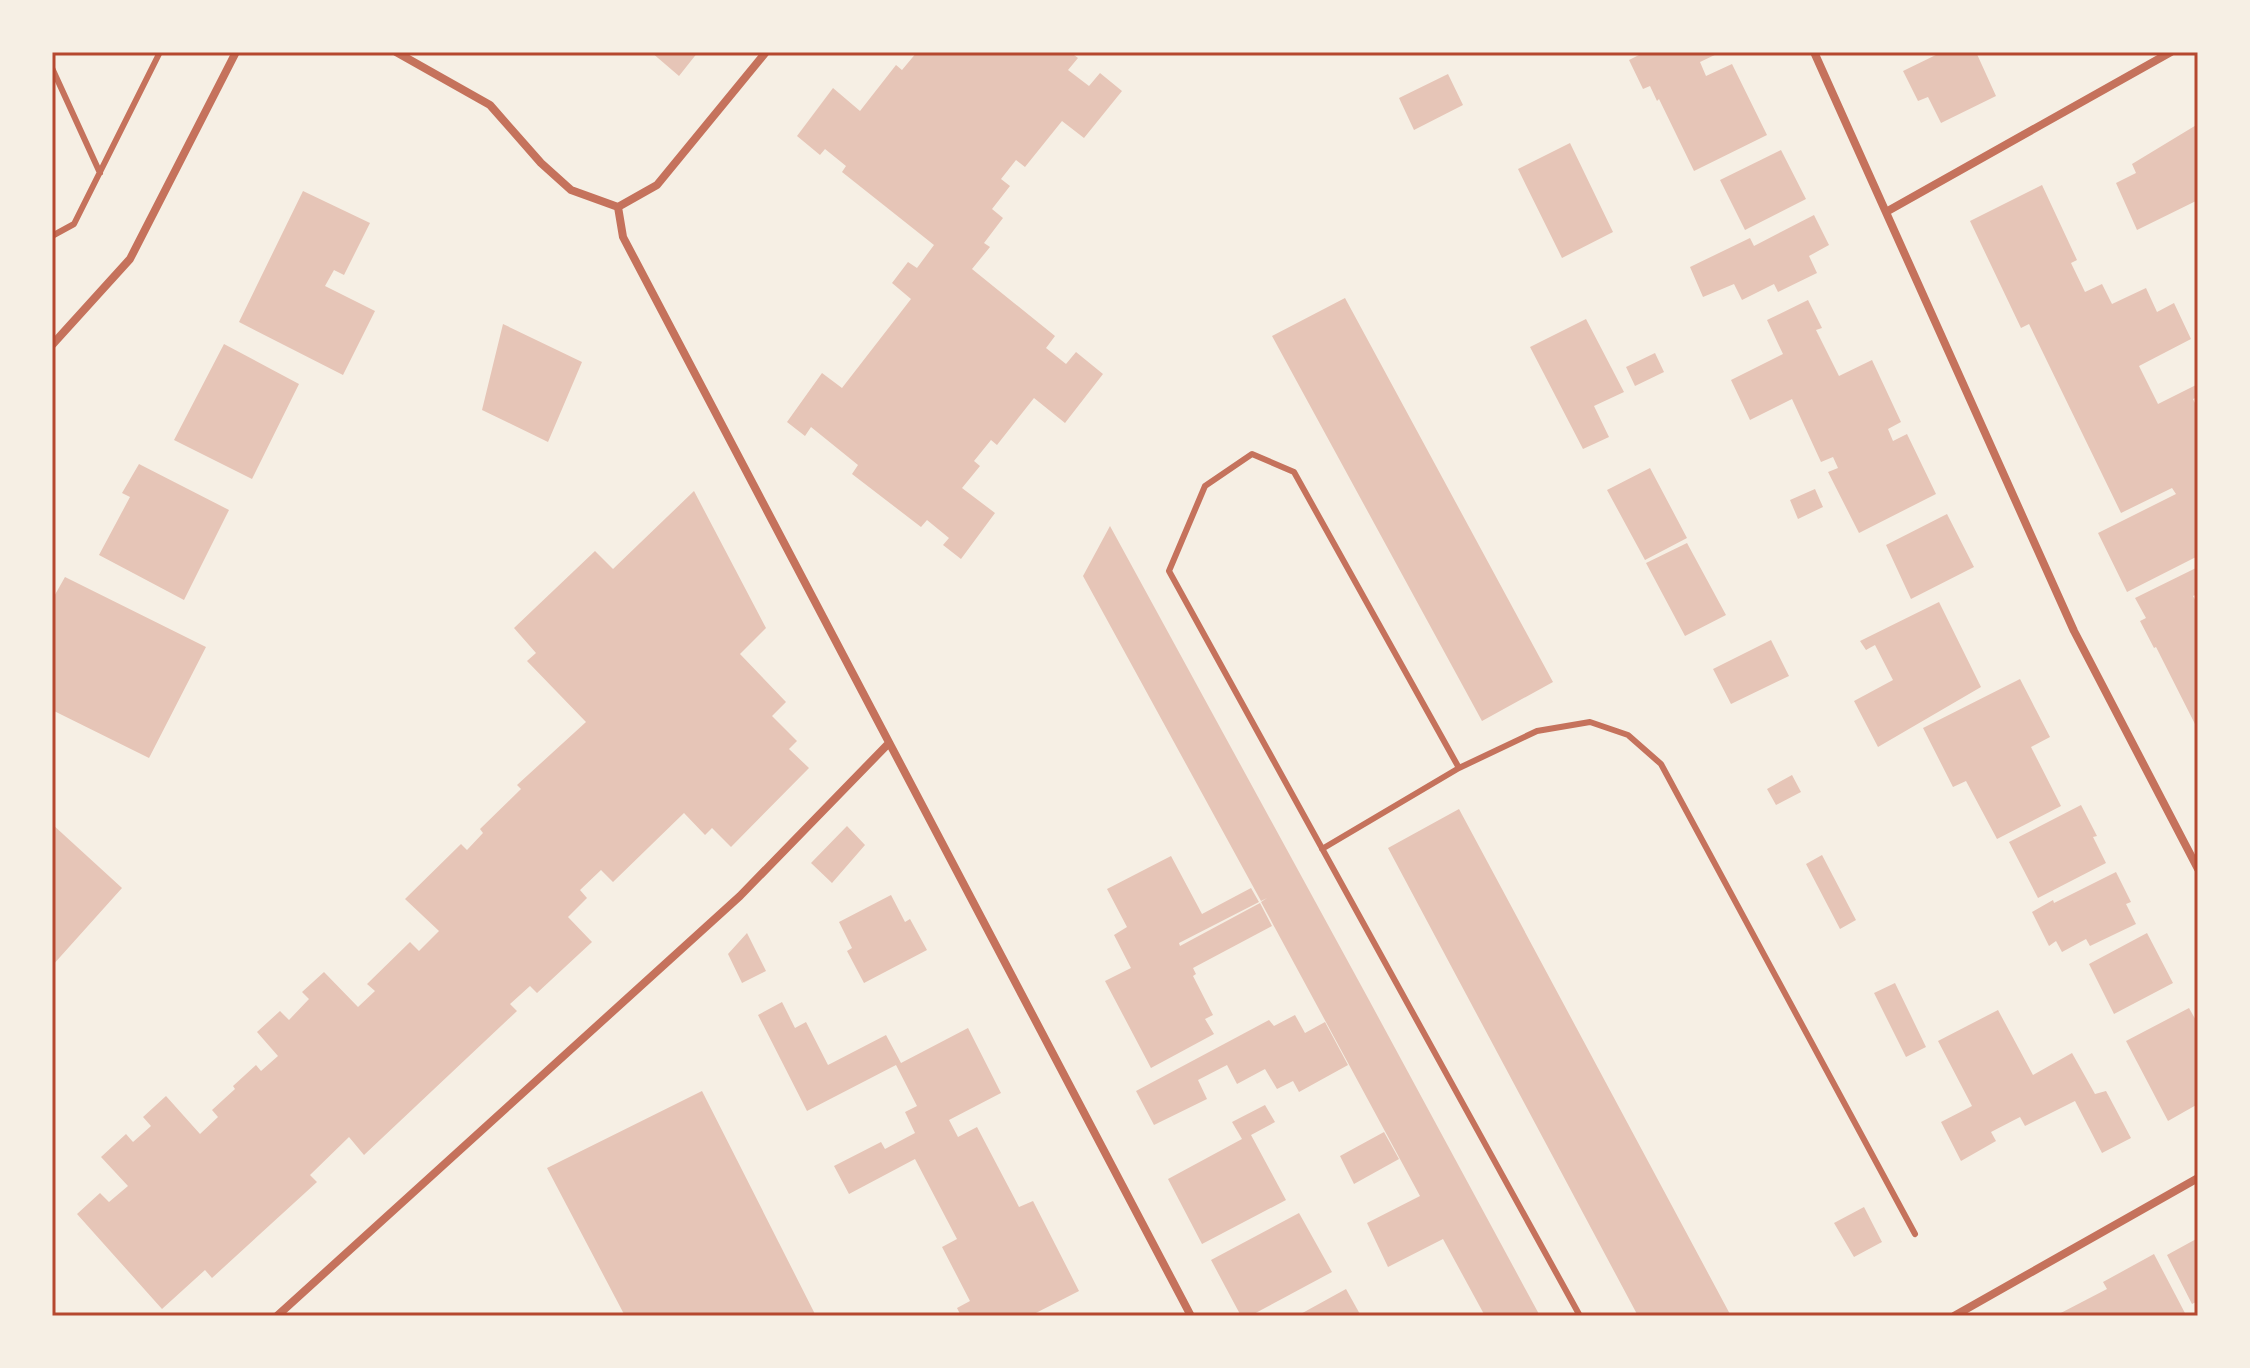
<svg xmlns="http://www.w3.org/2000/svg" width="2250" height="1368" viewBox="0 0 2250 1368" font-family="'DM Sans',sans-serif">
<rect width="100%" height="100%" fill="#f6efe4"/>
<path fill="#e6c5b7" d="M651,52H698L679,76Z
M917,52H1070L1078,58L1068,70L1089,86L1100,73L1122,91L1084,138L1062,121L1025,167L1016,160L1001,179L1010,186L992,209L1003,218L984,243L990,247L972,269L1055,336L1046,348L1066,364L1076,352L1103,374L1065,423L1034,398L997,445L991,440L974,461L980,466L962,488L995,513L961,559L943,545L949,538L927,520L921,527L852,474L858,465L811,427L805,436L787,422L822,373L842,388L911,299L892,283L908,262L917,268L934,245L842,172L846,166L825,149L820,155L797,136L833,88L860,111L896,65L902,70Z
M1645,52H1721L1700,62L1706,76L1732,64L1767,135L1694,171L1659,99L1657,101L1650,86L1643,89L1629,60Z
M1942,52H1976L1996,96L1941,123L1928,97L1918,101L1903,71Z
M1448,74L1463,105L1414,130L1399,98Z
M2198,124V200L2137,230L2116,183L2136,173L2132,164Z
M1570,143L1613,232L1562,258L1518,169Z
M1781,150L1806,199L1745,230L1720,180Z
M2042,185L2077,260L2071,263L2085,292L2102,284L2112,304L2146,288L2157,312L2174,303L2191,339L2139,366L2158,404L2196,385L2198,389V397L2193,399L2198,409V553L2195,555L2196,557L2127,592L2098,533L2176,494L2172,488L2121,513L2029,324L2021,328L1970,221Z
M303,191L370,223L344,275L334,270L325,286L375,311L343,375L239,322Z
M1814,215L1829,245L1809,256L1817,273L1778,292L1774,284L1742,300L1734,284L1703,297L1690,267L1750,238L1754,246Z
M1345,298L1553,682L1482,721L1272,336Z
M1808,300L1822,328L1816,330L1839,376L1872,360L1901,422L1888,429L1893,441L1907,434L1936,494L1859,533L1828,472L1838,468L1833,457L1821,462L1792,399L1750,420L1731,380L1783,354L1767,320Z
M1586,319L1624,392L1594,406L1609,437L1583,449L1530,347Z
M503,324L582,362L548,442L482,410Z
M224,344L299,384L252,479L174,440Z
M1655,353L1664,372L1635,386L1626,367Z
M139,464L229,510L184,600L99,555L130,497L122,493Z
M1650,468L1687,538L1645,560L1607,490Z
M1815,489L1823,507L1798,519L1790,500Z
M694,491L766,628L740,654L786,702L772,716L797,741L789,749L809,768L731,847L712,828L705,835L684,813L613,882L601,870L580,890L587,898L568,917L592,942L537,993L530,986L510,1004L517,1011L364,1155L349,1137L310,1175L317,1182L212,1278L205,1270L162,1309L77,1214L100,1193L109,1202L128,1186L101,1157L126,1134L133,1142L151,1126L143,1117L166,1096L200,1134L218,1117L212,1110L235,1089L233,1086L256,1065L261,1071L278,1056L257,1032L280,1011L289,1020L309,999L302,992L324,972L358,1007L375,991L367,984L410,942L419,951L439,931L405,899L461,844L467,850L483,833L480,829L521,789L517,785L586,722L527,661L536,653L514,628L595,551L613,569Z
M1947,514L1974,567L1911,599L1886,545Z
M1110,526L1369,1000L1540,1316H1485L1443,1239L1388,1267L1367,1223L1420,1196L1261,902L1267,898L1261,901L1083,576Z
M1687,543L1726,615L1685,636L1646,563Z
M2198,567V594L2193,596L2198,605V730L2156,647L2154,648L2140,621L2146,618L2135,598Z
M65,577L206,647L149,758L52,710V600Z
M1939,602L1981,687L1878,747L1854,701L1893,680L1875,645L1866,650L1860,641Z
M1771,640L1789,676L1731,704L1713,669Z
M2020,679L2050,737L2031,747L2061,806L1997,839L1966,781L1953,787L1923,728Z
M1792,775L1801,792L1776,805L1767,789Z
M2081,805L2097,836L2093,837L2106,863L2038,898L2009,842Z
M1459,809L1701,1260L1731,1316H1638L1388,848Z
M52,824L122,888L52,966Z
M847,826L865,845L832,883L811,863Z
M1822,855L1856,920L1840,929L1806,864Z
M1171,856L1202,914L1251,888L1259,902L1179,943L1180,946L1260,903L1272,926L1193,968L1196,974L1193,976L1213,1015L1205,1019L1214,1034L1151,1068L1105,981L1131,968L1114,935L1127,927L1107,889Z
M2116,872L2131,902L2126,904L2136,924L2090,946L2086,939L2062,952L2056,941L2049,946L2032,912L2053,900L2054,903Z
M891,895L905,922L910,919L927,950L864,983L847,951L852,948L839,922Z
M747,933L766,971L742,983L728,954Z
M2147,933L2173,983L2114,1014L2089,964Z
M1895,983L1926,1047L1906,1057L1874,993Z
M782,1002L795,1028L806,1022L828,1065L886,1035L901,1063L968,1028L1001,1093L949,1120L958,1137L977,1127L1019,1207L1033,1201L1079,1291L1030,1316H961L957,1308L970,1301L942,1247L957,1239L915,1159L849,1194L834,1166L881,1142L885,1149L915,1133L905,1112L917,1106L896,1065L807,1111L758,1015Z
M2189,1008L2198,1024V1104L2168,1121L2126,1041Z
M1998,1010L2033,1075L2072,1053L2095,1094L2106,1091L2131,1138L2102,1153L2075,1101L2025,1126L2020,1117L1991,1132L1996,1141L1961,1161L1941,1122L1972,1106L1938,1041Z
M1295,1015L1305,1033L1325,1022L1348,1065L1299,1092L1293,1081L1277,1089L1265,1069L1237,1084L1227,1065L1198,1080L1207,1099L1154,1125L1136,1091L1269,1020L1274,1026Z
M702,1091L816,1316H625L547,1168Z
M1265,1105L1275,1122L1251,1135L1286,1200L1202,1244L1168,1179L1242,1139L1232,1122Z
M1384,1132L1399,1159L1354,1184L1340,1156Z
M1864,1207L1882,1242L1854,1257L1834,1223Z
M1299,1213L1332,1272L1250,1316H1241L1211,1260Z
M2198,1238V1301L2192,1304L2167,1255Z
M2154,1254L2186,1315L2055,1316L2107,1289L2103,1282Z
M1346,1289L1361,1316H1297Z"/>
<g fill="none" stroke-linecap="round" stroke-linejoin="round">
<path stroke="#c5725c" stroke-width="6" d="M52,68L100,173
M52,236L74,224L160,52
M1459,768L1294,472L1252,454L1205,486L1169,571L1580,1316
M1322,849L1459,768L1537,731L1590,722L1628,735L1661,764L1915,1234"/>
<path stroke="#c5725c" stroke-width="8" d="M396,52L490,105L541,163L571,190L618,207
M1814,52L2074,631L2198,869
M618,207L623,237L1191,1316
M618,207L657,185L766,52
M1886,212L2171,52
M52,345L130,259L236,52
M277,1316L740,896L889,743
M1954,1316L2198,1178"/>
</g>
<rect width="2250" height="1368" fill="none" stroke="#f6efe4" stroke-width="108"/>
<rect x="54" y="54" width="2142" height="1260" fill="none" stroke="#b5482f" stroke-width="3"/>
</svg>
